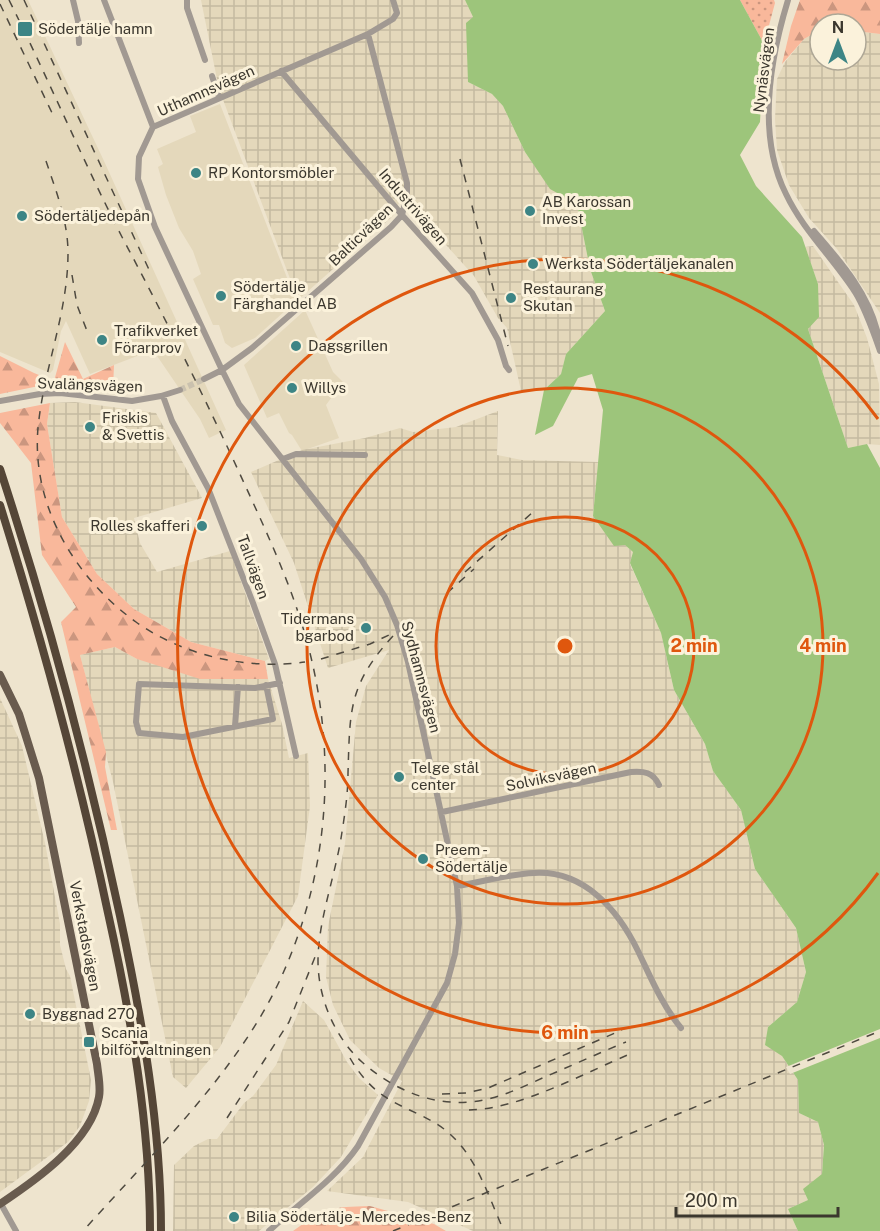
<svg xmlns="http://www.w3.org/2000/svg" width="880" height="1231" viewBox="0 0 880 1231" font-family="'Public Sans',sans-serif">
<defs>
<pattern id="industrial-grid" width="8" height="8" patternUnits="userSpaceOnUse" patternTransform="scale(1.5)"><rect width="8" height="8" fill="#e4d8bb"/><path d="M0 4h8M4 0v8" fill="none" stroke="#c4baa1"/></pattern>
<pattern id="forest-firs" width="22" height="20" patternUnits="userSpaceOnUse" patternTransform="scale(1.5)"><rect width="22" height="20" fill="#f9b89b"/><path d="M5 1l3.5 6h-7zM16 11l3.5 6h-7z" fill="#cb967f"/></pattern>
<pattern id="park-dots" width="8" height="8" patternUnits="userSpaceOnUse" patternTransform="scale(1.5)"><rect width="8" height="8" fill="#f9b89b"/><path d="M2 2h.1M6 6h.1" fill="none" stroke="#cb967f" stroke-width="1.8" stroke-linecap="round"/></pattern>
</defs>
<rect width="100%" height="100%" fill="#eee4ce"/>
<path fill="#e4d8bb" d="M0,0H28L104,161L226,430L209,438L200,419L153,350L90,374L66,321L61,331L53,370L50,373L0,352Z
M220,104L296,301L255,338L232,348L225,343L219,325H213L193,279L201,274L193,251L179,228L166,195L158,167L163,164L157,149L196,132L190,116Z
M305,310L333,372L343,382L326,405L339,438L302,451L292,435L289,433L279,413L267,418L244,365Z"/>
<path fill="url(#industrial-grid)" d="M201,0H465L473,17L468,82L492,94L503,106L525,152L550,188L577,204L590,269L605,311L566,354L561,374L544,390L521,391L507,328L498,318L474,276L402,196L393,216L298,300L219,89Z
M820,30V60H856V31L880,34V313L837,249L809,218L789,185L777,150L775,119L777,79L785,62L804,39Z
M813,246L854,305L867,338L879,384L880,445L867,444L848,448L808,329L818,284L805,247Z
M75,402L156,413L202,498L134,518L140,543L157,572L230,551L269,659L265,661L191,642L134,609L97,574L62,517L47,424L50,403Z
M498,411L497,455L522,460L598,462L593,516L633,552L630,564L661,633L674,690L705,744L713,771L741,810L755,869L796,928L806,972L797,1002L768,1027L782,1056L798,1080L799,1113L818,1122L824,1145L822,1174L808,1200L788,1209L798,1231H473L408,1202L327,1191L363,1157L402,1081L379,1068L350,1040L333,1005L326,977L328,926L345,844L356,722L366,686L389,650L328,668L294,563L251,472L302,450L365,438L400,428L413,432L456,427Z
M115,647L137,659L254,678L268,679L282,724L289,758L308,753L310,806L298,896L220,1047L186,1088L173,1077L113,782L80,655Z
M0,698L22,746L45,843L60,924V945L66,969L70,976L91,1080L89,1101L80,1126L68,1142L0,1192Z
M303,1001L324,1020L347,1062L359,1078L378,1095L341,1157L313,1187L259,1231H173L174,1165L194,1146L208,1139H217L244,1103L253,1096L276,1065Z"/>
<path fill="url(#forest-firs)" d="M800,0H880V34L856,31V24H843L837,21L831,24H820V30L804,39L782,64L791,26Z
M65,342L83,379L114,365L113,389L34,387L0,394V356L34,373L54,381Z
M50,403L47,424L62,517L97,574L134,609L191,642L265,661L268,679H200L137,659L115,647L80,655L106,752L105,767L117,830H111L61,622L76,607L42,555L31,463L0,423V413Z
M370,1206L434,1224L446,1231H293C325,1208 331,1207 370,1206Z"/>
<path fill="url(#park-dots)" d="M740,0H774L775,3L764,44Z"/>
<path fill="#9dc57b" d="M465,0H740L764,44L760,122L740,155L756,186L802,237L818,284L819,317L808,329L848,448L867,444L880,468V1231H798L788,1209L808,1200L803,1189L822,1174L824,1145L818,1122L799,1113L798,1080L782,1056L765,1045L768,1027L797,1002L806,972L796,928L755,869L741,810L713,771L705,744L674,690L661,633L630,563L633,552L625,545L614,546L593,516L603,410L592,374L578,378L553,426L535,435L544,390L561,374L566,354L605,311L590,269L577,204L550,189L525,152L503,106L492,94L468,82L466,23L473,17Z"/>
<path fill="#eee4ce" d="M880,1029V1038L790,1074L786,1067Z"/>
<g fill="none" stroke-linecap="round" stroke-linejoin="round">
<path stroke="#cac1ae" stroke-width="6" stroke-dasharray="6 3" stroke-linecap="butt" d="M180,390L204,379"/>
<path stroke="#a19992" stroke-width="6" d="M73,0L78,21L79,43
M104,0L153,127
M187,0V8L205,60
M788,0C770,59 757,136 786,194C803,230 833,258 855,292C866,310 873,331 880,351
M281,71L402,215L472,293L498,340L506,366L509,370
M212,76L219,97
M814,231C842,263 871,296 879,339
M204,379L222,370L252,348L391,227L402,215L407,195V183L368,34
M163,396L172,421L208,488L253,603L275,664L296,756
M0,401L40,394L60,393L132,401L161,396L180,390
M283,459L296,454L365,455
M266,685L273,719L183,737L139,733L136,722L139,684L255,688L280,683
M235,726L238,687
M442,812L631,772C644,771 653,772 659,785
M457,886C482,882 509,874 534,873C584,870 618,910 638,951C651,978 662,1005 681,1028
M1,1204L16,1231
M269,1231C299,1203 334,1181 358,1146L447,983L455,954L459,923L457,886L408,662L397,625L385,597L361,559L239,404L222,370L155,227L138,179L139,157L153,127L368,34L393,19L397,13L393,0"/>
<path stroke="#695b4e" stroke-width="8" d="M0,675L19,714L39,778L97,1064C98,1074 101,1087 99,1097C91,1142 36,1180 0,1204"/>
<path stroke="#554637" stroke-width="8" d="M0,469C48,616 88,765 120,916C142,1020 161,1125 161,1231
M0,505C42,640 79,775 108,913C131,1017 150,1124 150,1231"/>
<path stroke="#4f4a40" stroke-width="1.5" stroke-dasharray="8 8" stroke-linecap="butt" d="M9,0C48,78 82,159 122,237C163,314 202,392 239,472C260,518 282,564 298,612C339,734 334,865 279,982C236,1073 151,1155 83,1231
M24,0L151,274
M0,4L54,117
M460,159L508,346
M46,161C56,191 68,221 68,253C68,310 46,363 39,419C28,499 72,576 136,622C184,656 247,670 305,662
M72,275L77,305L89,336
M465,572L533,512
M447,593L474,569
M393,636C348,685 350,711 348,773C348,793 345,813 342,832C336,874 318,920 318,961C318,998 335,1038 362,1062C398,1094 444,1111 492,1098C511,1093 529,1084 547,1076C573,1065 599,1053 626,1042
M321,659L370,644L391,634
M350,1058C359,1074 372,1089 387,1098C406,1110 427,1116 444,1129C477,1155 487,1194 504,1231
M442,1094L466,1093L488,1088L622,1030
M469,1110C520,1109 582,1074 630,1054
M227,1118L289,1022L315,957
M393,1231L880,1031"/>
</g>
<g fill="none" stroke="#df570e" stroke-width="3">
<circle cx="565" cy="646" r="129"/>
<circle cx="565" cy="646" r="258"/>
<path d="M878 873A387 387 0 1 1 878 419"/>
</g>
<g fill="#3d8585" stroke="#fbf2db" stroke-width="2">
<rect x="17" y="21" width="16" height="16" rx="3"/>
<circle cx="196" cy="173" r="6"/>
<circle cx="530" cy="211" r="6"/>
<circle cx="22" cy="216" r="6"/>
<circle cx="533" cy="264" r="6"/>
<circle cx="221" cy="296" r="6"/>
<circle cx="511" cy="298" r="6"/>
<circle cx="102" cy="340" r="6"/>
<circle cx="296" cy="346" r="6"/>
<circle cx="292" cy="388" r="6"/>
<circle cx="90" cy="427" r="6"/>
<circle cx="202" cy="526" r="6"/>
<circle cx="366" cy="628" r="6"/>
<circle cx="399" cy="777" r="6"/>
<circle cx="423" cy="859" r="6"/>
<circle cx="30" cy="1014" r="6"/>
<rect x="83" y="1036" width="12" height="12" rx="3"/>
<circle cx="234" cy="1217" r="6"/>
</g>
<g text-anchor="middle" stroke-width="6" stroke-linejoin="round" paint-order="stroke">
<g font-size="15" fill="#3b372e" stroke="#fbf2db" text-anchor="start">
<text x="38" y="34">Södertälje hamn</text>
<text x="208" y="178">RP Kontorsmöbler</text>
<text x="542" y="207">AB Karossan<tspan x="542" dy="17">Invest</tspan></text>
<text x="34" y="221">Södertäljedepån</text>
<text x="545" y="269">Werksta Södertäljekanalen</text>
<text x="233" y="292">Södertälje<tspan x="233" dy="17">Färghandel AB</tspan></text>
<text x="523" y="294">Restaurang<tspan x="523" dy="17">Skutan</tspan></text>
<text x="114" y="336">Trafikverket<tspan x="114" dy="17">Förarprov</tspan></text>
<text x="308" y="351">Dagsgrillen</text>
<text x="304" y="393">Willys</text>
<text x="102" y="423">Friskis<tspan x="102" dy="17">&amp; Svettis</tspan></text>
<text x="190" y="531" text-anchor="end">Rolles skafferi</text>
<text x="354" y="624" text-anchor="end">Tidermans<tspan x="354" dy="17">bgarbod</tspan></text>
<text x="411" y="773">Telge stål<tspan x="411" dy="17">center</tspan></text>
<text x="435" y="855">Preem -<tspan x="435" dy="17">Södertälje</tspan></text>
<text x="42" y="1019">Byggnad 270</text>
<text x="101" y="1038">Scania<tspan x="101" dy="17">bilförvaltningen</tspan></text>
<text x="246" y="1222">Bilia Södertälje - Mercedes-Benz</text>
</g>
<g font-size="15" fill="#3b372e" stroke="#fbf2db">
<text transform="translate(764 70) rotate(-83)" y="5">Nynäsvägen</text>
<text transform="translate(206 91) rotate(-24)" y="5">Uthamnsvägen</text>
<text transform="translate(413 207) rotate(49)" y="5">Industrivägen</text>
<text transform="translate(361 235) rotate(-44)" y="5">Balticvägen</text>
<text transform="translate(90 385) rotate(2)" y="5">Svalängsvägen</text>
<text transform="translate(253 567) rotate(70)" y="5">Tallvägen</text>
<text transform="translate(421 677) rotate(75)" y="5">Sydhamnsvägen</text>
<text transform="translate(551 777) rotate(-12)" y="5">Solviksvägen</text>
<text transform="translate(85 936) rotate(79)" y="5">Verkstadsvägen</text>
</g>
</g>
<circle cx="565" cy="646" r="9" fill="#df570e" stroke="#fbf2db" stroke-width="3"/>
<g font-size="18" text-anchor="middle" font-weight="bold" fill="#df570e" stroke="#fbf2db" stroke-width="6" stroke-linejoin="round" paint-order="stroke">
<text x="694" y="652">2 min</text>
<text x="823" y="652">4 min</text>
<text x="565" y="1039">6 min</text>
</g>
<g transform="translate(838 42)"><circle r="28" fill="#fbf2db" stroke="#aea796" stroke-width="1.5"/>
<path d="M0-4.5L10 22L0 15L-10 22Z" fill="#3d8585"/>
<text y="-9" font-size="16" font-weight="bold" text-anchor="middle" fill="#3b372e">N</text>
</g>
<path d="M676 1207v9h162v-9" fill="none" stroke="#3b372e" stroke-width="3"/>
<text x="685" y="1207" font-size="18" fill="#3b372e" stroke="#fbf2db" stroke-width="4.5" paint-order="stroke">200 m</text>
</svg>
